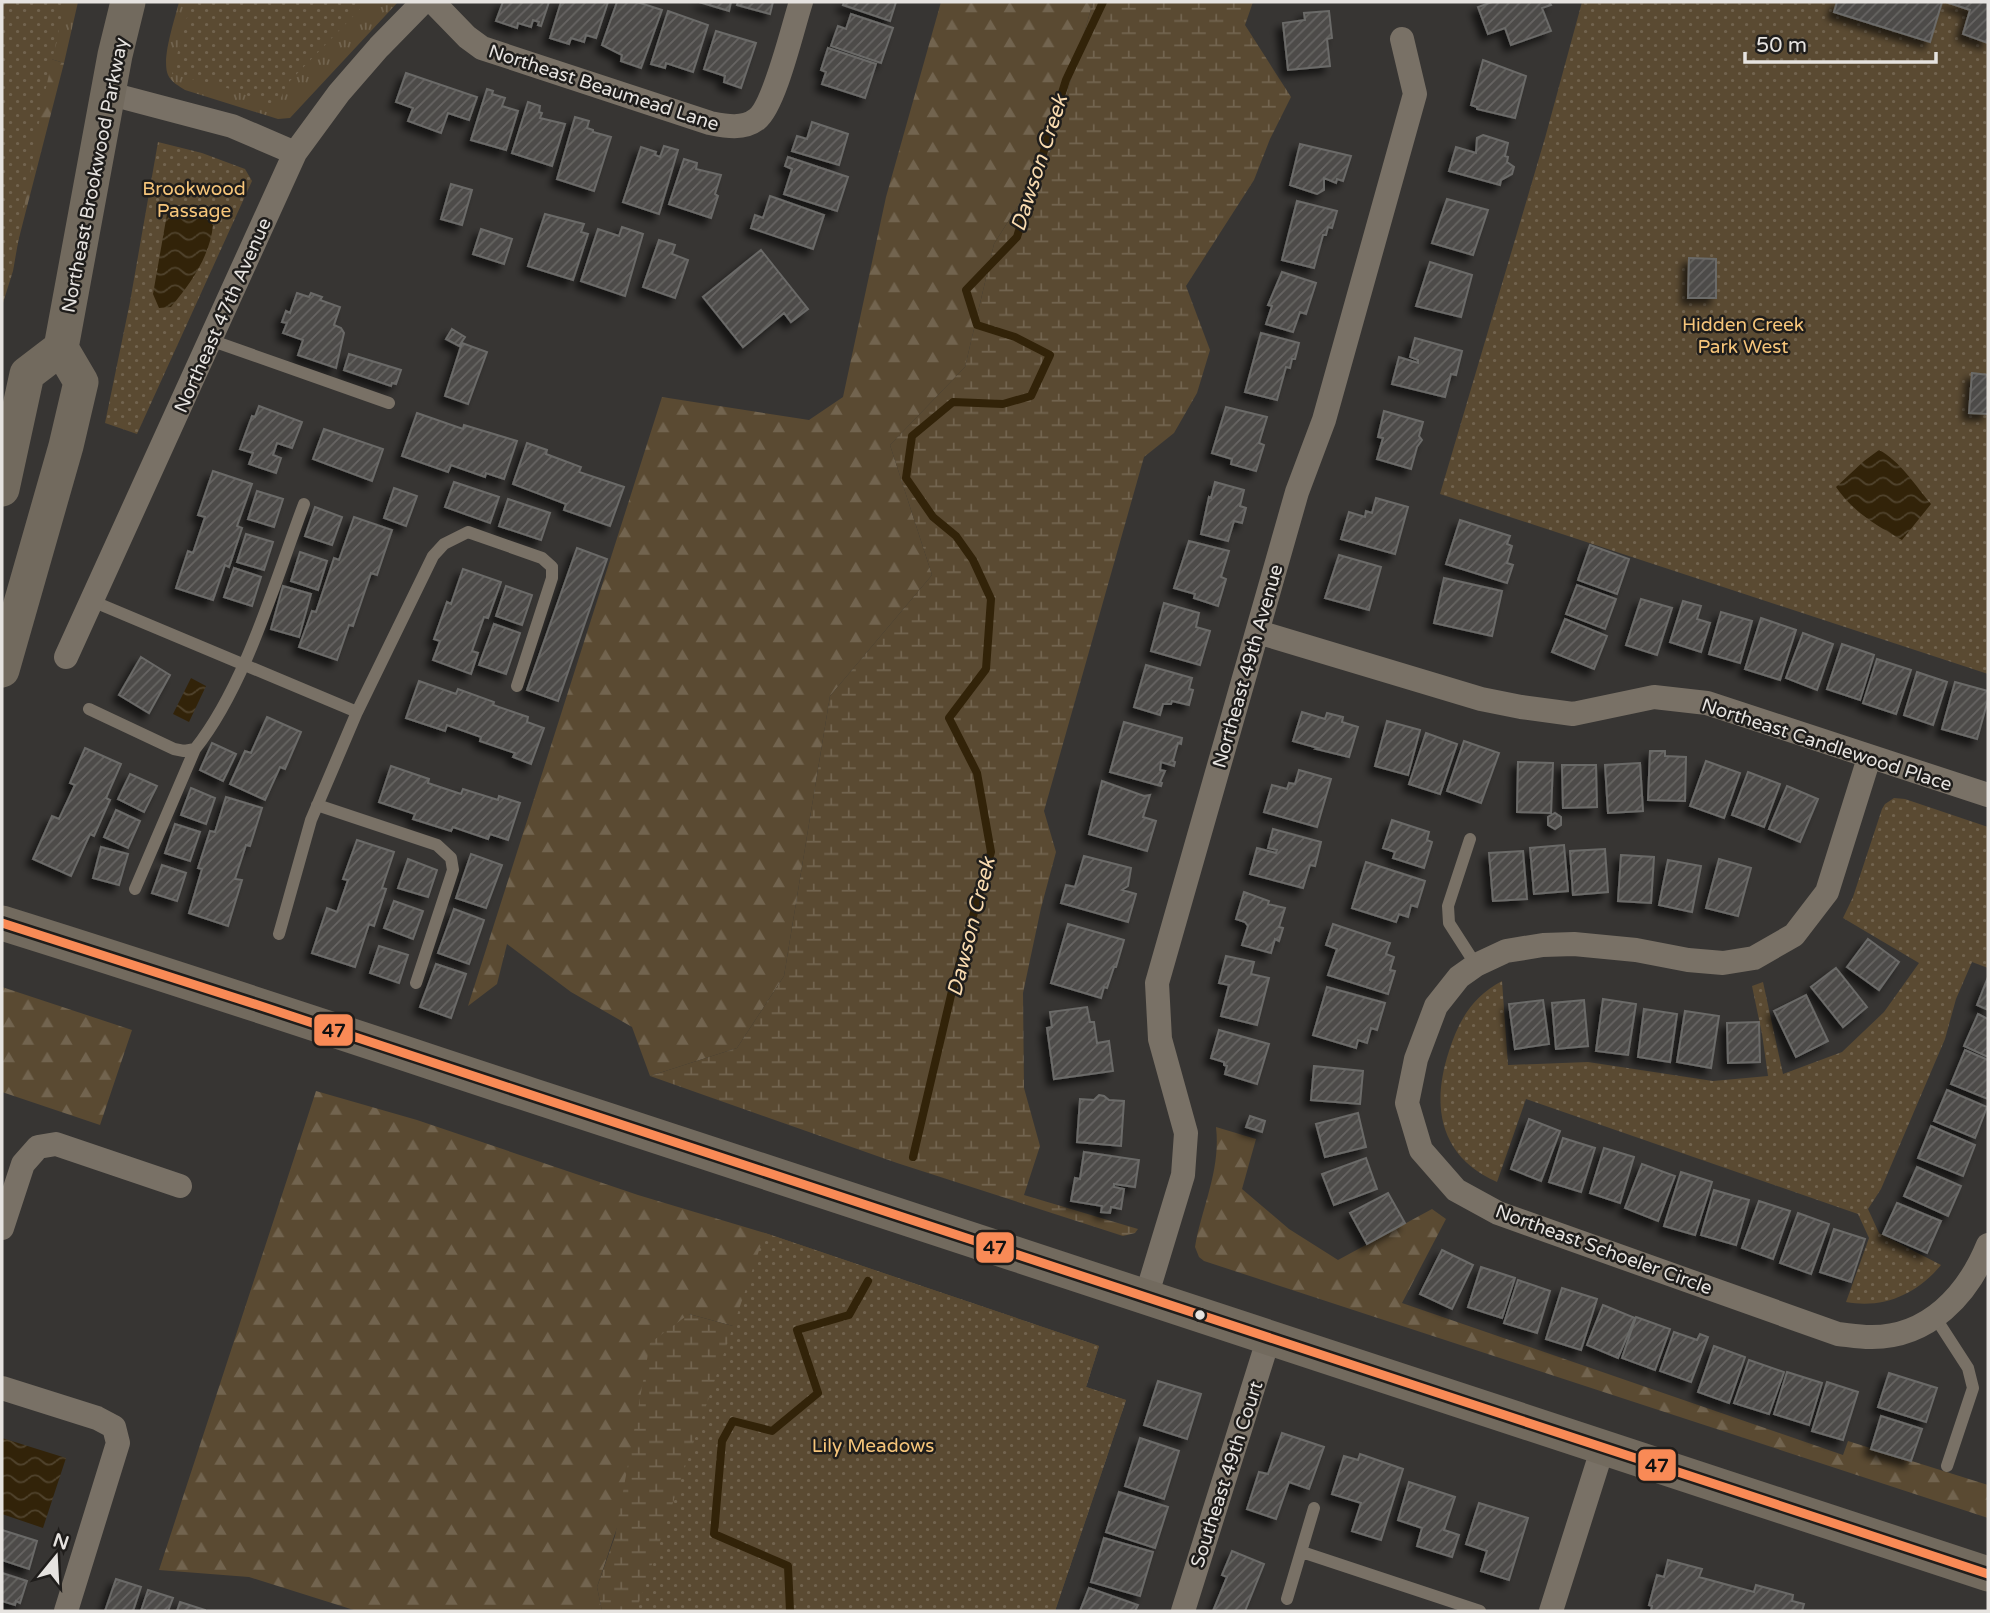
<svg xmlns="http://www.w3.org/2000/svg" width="1990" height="1613" viewBox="0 0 1990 1613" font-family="'Varela Round',sans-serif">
<defs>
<pattern id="grass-tufts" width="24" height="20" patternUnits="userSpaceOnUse" patternTransform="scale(1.75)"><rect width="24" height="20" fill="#5a4a32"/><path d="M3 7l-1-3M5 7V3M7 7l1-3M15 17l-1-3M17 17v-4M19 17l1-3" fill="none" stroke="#72644f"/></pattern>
<pattern id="forest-firs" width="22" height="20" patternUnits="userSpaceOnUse" patternTransform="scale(1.75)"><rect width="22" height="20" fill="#5a4a32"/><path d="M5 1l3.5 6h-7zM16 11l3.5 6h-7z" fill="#72644f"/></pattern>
<pattern id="wetland-marsh" width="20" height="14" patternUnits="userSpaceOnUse" patternTransform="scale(1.75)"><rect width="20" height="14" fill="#5a4a32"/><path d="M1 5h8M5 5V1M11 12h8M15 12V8" fill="none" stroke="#72644f"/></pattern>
<pattern id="park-dots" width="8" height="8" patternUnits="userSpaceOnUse" patternTransform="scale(1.75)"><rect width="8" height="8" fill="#5a4a32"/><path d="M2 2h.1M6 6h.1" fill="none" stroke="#72644f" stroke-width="1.8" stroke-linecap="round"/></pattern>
<pattern id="water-waves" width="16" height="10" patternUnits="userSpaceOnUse" patternTransform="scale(1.75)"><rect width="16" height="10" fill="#322309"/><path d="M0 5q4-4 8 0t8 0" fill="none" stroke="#50432d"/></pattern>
<pattern id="building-hatch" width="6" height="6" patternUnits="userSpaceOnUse" patternTransform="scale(1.75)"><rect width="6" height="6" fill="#4d4b49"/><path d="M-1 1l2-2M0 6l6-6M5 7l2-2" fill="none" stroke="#676563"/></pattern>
<filter id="shadow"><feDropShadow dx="-6" dy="6" stdDeviation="3.5" flood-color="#0009"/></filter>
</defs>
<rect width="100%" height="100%" fill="#373533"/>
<path fill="url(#grass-tufts)" d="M2,2H78L64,63L2,44Z
M179,2H398L290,118L278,119L185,90C179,86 171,82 168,75C161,59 175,19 179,2Z"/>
<path fill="url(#forest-firs)" d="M941,2H1093L1049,156L994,244L965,367L890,445L932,575L830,696L784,976L737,1048L650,1076L632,1027L571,992L507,944L497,984L468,1006L662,397L809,420L843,397L886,197Z
M2,44L64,63L2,304Z
M2,987L132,1030L100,1125L2,1092Z
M316,1091L417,1120L638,1195L765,1233L1099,1346L1086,1387L1126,1400L1055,1611L733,1326L689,1314L597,1587L602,1611H357L249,1577L159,1570Z
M1216,1127L1256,1139L1242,1189L1289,1229L1338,1260L1432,1209L1446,1219L1402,1303L1843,1455L1848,1441L1988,1485V1518L1204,1261L1199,1257L1195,1247C1202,1206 1221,1170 1216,1127Z"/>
<path fill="url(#wetland-marsh)" d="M1093,2H1253L1245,25L1291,97L1270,139L1254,180L1186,286L1210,350L1197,393L1174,433L1144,457L1044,811L1056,852L1041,908L1023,993L1024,1088L1040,1146L1024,1195L1138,1229L1135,1233L1123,1236L897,1163L650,1076L737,1048L784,976L830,696L932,575L890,445L965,367L994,244L1049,156Z
M689,1314L733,1326L772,1324L980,1611H602L597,1587L615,1536L650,1343Z"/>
<path fill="url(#park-dots)" d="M2,2H65L42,106L13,271L2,306Z
M191,2H367L287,84L277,107L227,88L172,74Z
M1582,2H1988V674L1440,494L1545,138Z
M158,142L202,153L245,169L252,181L137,434L105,423L130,302Z
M1894,798L1905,799L1988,827V968L1972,962L1956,999L1945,1039L1881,1189L1868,1209L1879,1233L1941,1265C1917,1294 1884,1309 1846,1302L1869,1238L1858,1214L1526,1099L1497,1182C1439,1156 1431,1106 1449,1051C1459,1020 1472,997 1502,981L1508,1065L1588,1062L1713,1081L1768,1076L1762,1034L1752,986L1763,982L1783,1074L1842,1052L1884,1012L1919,963L1843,918L1853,897L1882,809L1885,804Z
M765,1233L1099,1346L1086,1387L1126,1400L1055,1611H636Z"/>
<path fill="url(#water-waves)" d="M179,206L198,211L213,225C210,256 191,283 171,307L159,308L153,294L167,214Z
M1879,450C1899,460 1916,486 1931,504L1902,540C1877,526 1852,511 1836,487L1864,461Z
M191,678L206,686L189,722L173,714Z
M2,1438L66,1458L43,1528L2,1514Z"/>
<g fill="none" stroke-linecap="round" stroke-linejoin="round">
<path stroke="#322309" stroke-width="8" d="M913,1157L952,991L991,852L977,773L949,718L986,669L991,599L973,560L956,536L933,517L906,478L912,436L953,402L1003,404L1031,396L1050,355L1015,337L977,325L966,290L1017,237L1066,80L1103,2
M790,1611L788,1566L714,1534L722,1441L733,1421L772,1431L818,1393L797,1330L849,1315L868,1281"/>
</g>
<path fill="url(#building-hatch)" stroke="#6b6a68" stroke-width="2" filter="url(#shadow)" d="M503,2H549L541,26L538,25L539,22L533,20L531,27L518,23L517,28L496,21Z
M561,2H608L596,38L586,35L584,42L571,38L569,44L550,38Z
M617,2H637L662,10L641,68L621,61L622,55L602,45Z
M699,2H731L729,11Z
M738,2H773L770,14L737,5Z
M844,2H896L890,21L843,5Z
M1492,2H1549L1551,5L1542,8L1551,31L1511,45L1505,28L1488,34L1478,7Z
M1837,2H1942L1930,42L1834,12Z
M1946,2H1988V43L1963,34L1970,10Z
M668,11L708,25L693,72L666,63L665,68L651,64Z
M1329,11L1332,38L1327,39L1330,66L1288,70L1283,23L1305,20L1304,13Z
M851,14L893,28L881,63L831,46L838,26L846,29Z
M716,31L756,43L741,88L724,82L725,76L704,69Z
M828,48L876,64L865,98L822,84L826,72L821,70Z
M1483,60L1526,76L1515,118L1477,109V107L1471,105Z
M406,73L477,97L469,120L448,113L441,133L408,121L413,108L396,102Z
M487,89L493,91L492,94L505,98L502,106L518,111L506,150L471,140Z
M528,102L540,106L539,112L542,113L540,118L565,124L552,166L512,153Z
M575,117L589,121L587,128L593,130V132L611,137L594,191L557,179Z
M812,122L848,134L839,165L792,151L797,136L807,139Z
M1483,135L1508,143L1505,156L1508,157L1507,162L1514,167L1512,174L1501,180L1500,185L1449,171L1456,147L1476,153L1477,138Z
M1300,144L1351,156L1343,181L1337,179L1336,183L1324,178V190L1317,194L1290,185Z
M664,146L678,150L659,214L623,202L641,147L656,152L655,155L660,157Z
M788,157L848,177L837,211L784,194L792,169L785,166Z
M684,159L697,163L696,169L721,175L715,194L718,196L711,218L669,204Z
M451,184L472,190L462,225L441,219Z
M770,196L824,215L813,249L751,228L755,215L763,218Z
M1447,199L1488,210L1473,255L1432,243Z
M1297,201L1337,211L1332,228L1328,227L1326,235H1323L1314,268L1282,260Z
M545,214L584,224L581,232L588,234L573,280L528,266Z
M622,227L643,234L625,296L581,281L598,229L619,236Z
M481,229L512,239L504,264L473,254Z
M659,240L675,245L672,254L688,260L675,298L643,287Z
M761,250L808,309L791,322L784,313L743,347L703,297Z
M1689,258L1716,259V298H1688Z
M1430,262L1472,275L1461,317L1416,306Z
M1282,272L1316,283L1306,314L1300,312L1293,332L1266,324L1272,306L1268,305Z
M297,293L309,297L311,293L322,297L320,300L340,307L334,325L341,328L344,333L336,368L298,355L303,340L283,333L287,323L282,322L286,311L290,313Z
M452,329L465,337L459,346L446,339Z
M1261,333L1299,343L1295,359H1292L1290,368L1286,367L1277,400L1245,392Z
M1415,338L1462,351L1456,375L1451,374L1445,397L1392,384L1399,357L1418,363V360L1410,357Z
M462,343L487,352L468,404L445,396Z
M349,354L401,370L396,384L392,383L391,386L344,370Z
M1972,373L1988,375V414L1969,413Z
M259,406L302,422L292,448L277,443L273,455L281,458L276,473L249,464L253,453L240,449L252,416L255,417Z
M1226,407L1267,417L1259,443L1264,445L1256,471L1231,464L1232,459L1212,453Z
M1384,411L1423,422L1419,436L1422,440L1417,447L1411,469L1377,459L1383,438L1378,437Z
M417,413L463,429L464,425L517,441L504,479L486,473L485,477L451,465L448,472L402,456Z
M324,429L383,449L372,481L313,459Z
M527,443L547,450L546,454L581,467L579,472L624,487L610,526L564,510L566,504L513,484Z
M213,471L252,484L237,526L242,528L229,567L225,565L213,600L176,588L188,551L193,553L205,517L198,515Z
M454,482L499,497L490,523L445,507Z
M1215,482L1244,490L1240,506L1246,508L1242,523L1234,521L1228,541L1201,534L1209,497L1211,498Z
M394,488L417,496L406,526L384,518Z
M257,491L283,499L274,527L248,519Z
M1376,498L1408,507L1395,554L1341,539L1349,512L1365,517L1366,511L1372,513Z
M508,499L550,513L541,540L499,526Z
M315,507L342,517L332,545L305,536Z
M354,517L392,530L377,575L371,573L353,626L349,625L337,660L299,647L312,611L316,612L334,558L339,560Z
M1460,520L1510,536L1507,544L1512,546L1507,563L1513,565L1507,583L1446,564Z
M246,534L273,542L264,570L237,562Z
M1189,541L1229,551L1221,577L1226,579L1218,606L1194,598L1195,594L1174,588Z
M1590,545L1629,559L1617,594L1578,580Z
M577,548L607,559L558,701L527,690Z
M300,552L327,561L318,590L291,581Z
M1339,555L1381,567L1369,610L1325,598Z
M234,568L261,577L252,606L224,597Z
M463,569L501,582L488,618L484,617L472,651L478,653L471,674L433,660L440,641L434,639L447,602L451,604Z
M1444,578L1502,591L1492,636L1434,623Z
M1577,585L1616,599L1605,629L1566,614Z
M283,586L311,594L299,637L271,629Z
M506,586L532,595L522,625L496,616Z
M1641,599L1672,608L1657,655L1626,645Z
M1683,601L1701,606L1697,619L1710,623L1701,652L1670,642Z
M1164,603L1199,613L1196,627L1210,631L1200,665L1151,651Z
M1721,612L1752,621L1740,663L1709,654Z
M1761,618L1796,630L1780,680L1745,669Z
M1565,619L1607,636L1594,669L1552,652Z
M494,624L520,633L506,674L479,665Z
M1803,633L1833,644L1817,690L1786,678Z
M1842,644L1874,655L1860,700L1827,689Z
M141,657L170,675L149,713L119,695Z
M1877,659L1911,670L1896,714L1863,703Z
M1146,665L1192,678L1189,689L1193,690L1189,705L1172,701L1171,704H1163L1160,715L1134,707Z
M1917,672L1947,682L1933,725L1904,715Z
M419,681L456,694L458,689L494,702L493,705L528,717L527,722L544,728L531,764L513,757L515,753L480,741L481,737L447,725L445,731L406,718Z
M1955,682L1988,691V700L1977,739L1942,729Z
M1302,712L1325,719L1327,713L1343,717L1342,722L1358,727L1349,757L1316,749L1318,748L1293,741Z
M267,717L301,732L285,769L280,767L265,800L230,784L245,751L251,753Z
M1387,721L1420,730L1408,775L1375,766Z
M1124,722L1182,738L1181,744L1178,743L1173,761L1175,762L1174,766L1161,762L1160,770L1165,771L1160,782L1162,783L1161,786L1110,772Z
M1426,733L1457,744L1440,794L1409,784Z
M1464,741L1499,753L1481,803L1447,791Z
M212,743L236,754L223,781L200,770Z
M85,748L121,764L106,798L110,800L94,836L90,834L71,876L33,859L52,816L59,819L75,785L70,783Z
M1650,751H1665V756L1686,757L1685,801L1648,800Z
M1706,761L1740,773L1724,818L1690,806Z
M1518,762L1553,763L1551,813L1517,812Z
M1640,763L1643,811L1608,813L1605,765Z
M1562,765H1596L1597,807L1563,808Z
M391,766L429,779L428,783L461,794L463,789L498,800L499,796L520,803L508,840L490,834L488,839L453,827L451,831L413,819L415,814L379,802Z
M1299,770L1331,779L1317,827L1264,812L1272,785L1287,789L1289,783L1295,784Z
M1748,772L1780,784L1764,827L1732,815Z
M130,774L157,786L144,812L118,799Z
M1102,781L1144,796L1150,795L1143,817L1156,821L1147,851L1089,834Z
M1787,786L1818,799L1800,842L1769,829Z
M191,788L215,798L206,824L181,815Z
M226,797L262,808L250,846L246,845L235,879L242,880L228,926L189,913L202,869L198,868L210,831L215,832Z
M116,810L140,821L128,848L104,837Z
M1555,813L1561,817V825L1555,829L1548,825V817Z
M1392,820L1429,832L1427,840L1432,842L1424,868L1393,858L1395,852L1383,848Z
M175,824L200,832L190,861L165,853Z
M1273,829L1321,842L1315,866L1310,865L1303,888L1250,874L1257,848L1276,853L1277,850L1268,848Z
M357,840L394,852L382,888L386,889L374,926L369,924L355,967L312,953L327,908L337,912L348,880L343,879Z
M1564,845L1568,891L1534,894L1530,848Z
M101,847L128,854L119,885L93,878Z
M1605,849L1608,892L1573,895L1570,851Z
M1523,851L1527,899L1493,901L1489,853Z
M471,854L502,865L486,908L456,898Z
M1621,855L1654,857L1651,903L1618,901Z
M1084,856L1131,868L1128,886L1122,890L1136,894L1128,922L1061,903L1066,885L1075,887Z
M408,859L437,870L428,897L398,888Z
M1719,859L1751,868L1738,916L1706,908Z
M1668,860L1701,866L1692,912L1659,905Z
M1366,862L1425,881L1417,907L1411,905L1408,917L1399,914L1396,922L1352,908Z
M162,865L186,873L177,901L152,893Z
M1244,892L1269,901L1268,904L1285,908L1279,927L1283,928L1279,941L1275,939L1271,953L1242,945L1248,926L1245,922L1236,919Z
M394,901L423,911L413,939L384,928Z
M454,909L484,920L469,964L438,953Z
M1068,924L1124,940L1116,967H1114L1107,988L1104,987L1101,998L1051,983Z
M1333,924L1390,943L1386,954L1394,957L1390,970L1395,971L1388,994L1328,975L1337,949L1326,945Z
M1868,939L1899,962L1879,990L1847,967Z
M379,946L408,955L399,983L370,973Z
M1226,956L1254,962L1251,974L1269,978L1257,1025L1221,1016L1229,985L1219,983Z
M436,964L466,974L451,1018L420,1007Z
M1836,968L1867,1007L1843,1027L1811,987Z
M1988,977V1010L1977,1005Z
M1327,987L1385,1003L1377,1030L1371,1028L1367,1043L1358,1040L1356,1048L1313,1035Z
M1806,995L1828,1041L1796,1057L1774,1011Z
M1603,999L1636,1004L1628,1055L1596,1051Z
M1543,1000L1549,1044L1515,1049L1509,1004Z
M1584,1000L1588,1046L1556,1049L1552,1003Z
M1087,1007L1090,1022H1094L1097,1043L1109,1041L1113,1071L1054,1079L1047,1028L1052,1027L1050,1012Z
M1644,1009L1677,1014L1670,1062L1638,1057Z
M1685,1011L1719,1016L1711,1068L1677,1062Z
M1978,1014L1988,1019V1057L1964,1046Z
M1759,1022L1760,1062L1728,1063L1727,1023Z
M1219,1030L1269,1044L1257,1084L1225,1074L1227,1066L1224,1065V1062L1211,1058Z
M1965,1050L1988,1060V1099L1951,1084Z
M1314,1066L1363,1071L1360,1104L1311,1100Z
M1947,1090L1987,1107L1975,1138L1934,1121Z
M1099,1095L1104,1096L1109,1100L1124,1101L1121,1146L1077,1142L1080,1099L1094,1100Z
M1358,1113L1366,1147L1325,1157L1316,1124Z
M1250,1116L1265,1121L1262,1132L1246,1127Z
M1529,1119L1560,1131L1541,1181L1511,1169Z
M1931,1126L1975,1145L1963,1176L1918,1158Z
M1563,1138L1595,1148L1581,1192L1549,1182Z
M1604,1148L1634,1157L1620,1203L1590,1193Z
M1084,1152L1139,1160L1135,1187L1114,1184V1187L1124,1189L1121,1209L1111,1207L1110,1213L1101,1212L1102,1206L1071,1201L1075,1178L1080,1179Z
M1366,1158L1377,1189L1334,1205L1322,1174Z
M1642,1164L1675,1176L1658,1221L1625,1208Z
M1917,1167L1961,1186L1948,1216L1904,1196Z
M1681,1172L1712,1182L1695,1235L1664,1226Z
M1714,1190L1749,1200L1736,1245L1701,1235Z
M1388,1193L1405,1223L1367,1244L1350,1213Z
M1759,1201L1790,1211L1773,1259L1742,1248Z
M1897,1203L1941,1221L1927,1253L1883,1234Z
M1798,1213L1829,1224L1811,1274L1780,1263Z
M1834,1229L1865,1239L1851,1282L1820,1272Z
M1442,1250L1473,1265L1452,1309L1420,1294Z
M1481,1267L1515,1278L1502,1318L1468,1307Z
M1518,1280L1550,1291L1537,1333L1504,1323Z
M1562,1288L1597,1299L1581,1350L1546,1339Z
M1603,1305L1635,1318L1618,1358L1587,1345Z
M1636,1317L1670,1329L1655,1370L1622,1358Z
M1674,1332L1697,1340L1700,1334L1708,1337L1691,1382L1660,1371Z
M1714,1346L1745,1357L1729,1403L1698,1392Z
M1749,1360L1784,1372L1769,1414L1734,1403Z
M1787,1372L1822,1383L1809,1425L1774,1414Z
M1889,1373L1937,1388L1926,1422L1878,1407Z
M1158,1381L1201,1394L1187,1439L1144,1425Z
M1827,1382L1858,1392L1843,1440L1812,1431Z
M1881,1416L1922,1429L1911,1461L1871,1449Z
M1282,1433L1324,1447L1309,1489L1289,1482L1276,1519L1247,1509L1259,1472L1268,1474Z
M1140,1438L1179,1451L1164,1499L1125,1486Z
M1360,1454L1403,1469L1381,1540L1352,1531L1361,1503L1332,1494L1344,1456L1358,1460Z
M1409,1482L1455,1497L1444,1530L1459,1535L1452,1557L1417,1546L1422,1528L1398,1520Z
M1119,1492L1168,1507L1155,1548L1106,1532Z
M1479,1503L1528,1518L1509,1580L1481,1571L1487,1551L1466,1544Z
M2,1530L37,1541L29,1569L2,1560Z
M1104,1538L1153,1552L1140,1596L1091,1582Z
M1232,1551L1264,1564L1245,1611H1213L1227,1577L1222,1575Z
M1668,1560L1702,1569L1699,1577L1754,1592L1756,1585L1793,1595L1792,1601L1804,1604L1802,1611H1651L1652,1606L1649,1605L1657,1575L1664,1577Z
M2,1573L27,1581L20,1603L16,1601L15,1605L2,1601Z
M116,1579L141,1587L133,1611H105Z
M1089,1588L1138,1605L1135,1611H1080Z
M148,1590L173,1598L168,1611H141Z
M180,1602L205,1610V1611H177Z"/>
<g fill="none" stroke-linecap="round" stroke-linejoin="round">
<path stroke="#797166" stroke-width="12" d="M210,340L389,403
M92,601L357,712L311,820L279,934
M89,709L174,749L184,751L195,749C246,685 275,581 304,504
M357,712L433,556L444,544L468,532L542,558L552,567V578L517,686
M317,805L437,845L451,858L453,870L416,983
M1470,839L1448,906L1449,923L1476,965
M135,889L195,749
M1935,1317L1968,1368L1973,1388L1947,1466
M1302,1552L1480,1611
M1287,1599L1314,1508"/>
<path stroke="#797166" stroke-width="24" d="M433,2L467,37L482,48L710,123C725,126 743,130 757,119C775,105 793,26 801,2
M107,93L232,126L295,153
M1258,632L1481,699L1521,707L1573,714L1654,697L1707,703L1988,795
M66,657L295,153L339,93L379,47L423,2
M1869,758L1827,892L1794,935L1754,958L1723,963L1688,960L1636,950L1574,944L1543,945L1506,951L1476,965L1459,977L1436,1006L1416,1059L1407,1103L1421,1150L1456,1190L1498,1213L1838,1334C1848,1335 1860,1337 1870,1337C1929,1338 1968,1294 1988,1245
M2,1228L23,1164L38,1147L56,1144L180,1186
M1146,1297L1183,1175L1186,1133L1160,1039L1157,983L1297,492L1324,420L1415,94L1402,39
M2,1388L97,1418L114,1427L118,1443L66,1611
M1183,1611L1269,1337
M1551,1611L1602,1450"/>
<path stroke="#726a5e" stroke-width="35" d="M2,489L27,374L61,348
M2,670L66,446L81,382L61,348L115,55L128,2
M2,923C179,978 355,1037 531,1095C1017,1253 1501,1417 1988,1574"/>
<g stroke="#1f1d1b" stroke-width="14">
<path id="bus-1" d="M2,923L267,1008L1988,1574"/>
</g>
<use href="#bus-1" stroke="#f98a56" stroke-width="9"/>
</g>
<circle fill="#e6e3e0" stroke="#1f1d1b" stroke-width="2.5" cx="1200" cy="1315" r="6"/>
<g text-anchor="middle" stroke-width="5" stroke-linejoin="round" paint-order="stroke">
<g font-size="19" fill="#e6e3e0" stroke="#1f1d1b">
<text transform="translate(604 87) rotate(18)" y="7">Northeast Beaumead Lane</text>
<text transform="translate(94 175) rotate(-79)" y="7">Northeast Brookwood Parkway</text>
<text transform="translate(222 315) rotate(-66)" y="7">Northeast 47th Avenue</text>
<text transform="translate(1247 666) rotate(-74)" y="7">Northeast 49th Avenue</text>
<text transform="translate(1827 744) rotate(18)" y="7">Northeast Candlewood Place</text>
<text transform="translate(1604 1249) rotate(20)" y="7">Northeast Schoeler Circle</text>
<text transform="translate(1226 1474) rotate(-72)" y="7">Southeast 49th Court</text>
</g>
<g font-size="19" fill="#f6c57a" stroke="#1f1d1b">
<text x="194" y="195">Brookwood<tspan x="194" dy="22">Passage</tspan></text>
<text x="1743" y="331">Hidden Creek<tspan x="1743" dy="22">Park West</tspan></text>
<text x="873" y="1452">Lily Meadows</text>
</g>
<g font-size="21" font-style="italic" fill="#f9dbb0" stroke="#1f1d1b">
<text transform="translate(1039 163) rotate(-72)" y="7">Dawson Creek</text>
<text transform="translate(971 927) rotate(-76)" y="7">Dawson Creek</text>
</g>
</g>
<g stroke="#1f1d1b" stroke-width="2.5">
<rect x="313" y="1013" width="41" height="34" rx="7" fill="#f98a56"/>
<rect x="975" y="1231" width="40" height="33" rx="7" fill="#f98a56"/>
<rect x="1637" y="1448" width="40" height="34" rx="7" fill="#f98a56"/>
</g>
<g font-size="19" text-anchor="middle" font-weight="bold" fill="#111">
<text x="334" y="1037">47</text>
<text x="995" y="1254">47</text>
<text x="1657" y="1472">47</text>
</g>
<rect width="1990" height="1613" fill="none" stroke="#e6e3e0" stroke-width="7"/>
<g transform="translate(56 1557) rotate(18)" stroke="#1f1d1b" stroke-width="5" paint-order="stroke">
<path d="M0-5L12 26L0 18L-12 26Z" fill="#e6e3e0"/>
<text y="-10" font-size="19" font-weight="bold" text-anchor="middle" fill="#e6e3e0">N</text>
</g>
<path d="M1745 52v10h191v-10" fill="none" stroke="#e6e3e0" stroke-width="3.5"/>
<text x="1756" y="52" font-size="21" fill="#e6e3e0" stroke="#1f1d1b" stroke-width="5" paint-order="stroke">50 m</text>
</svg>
